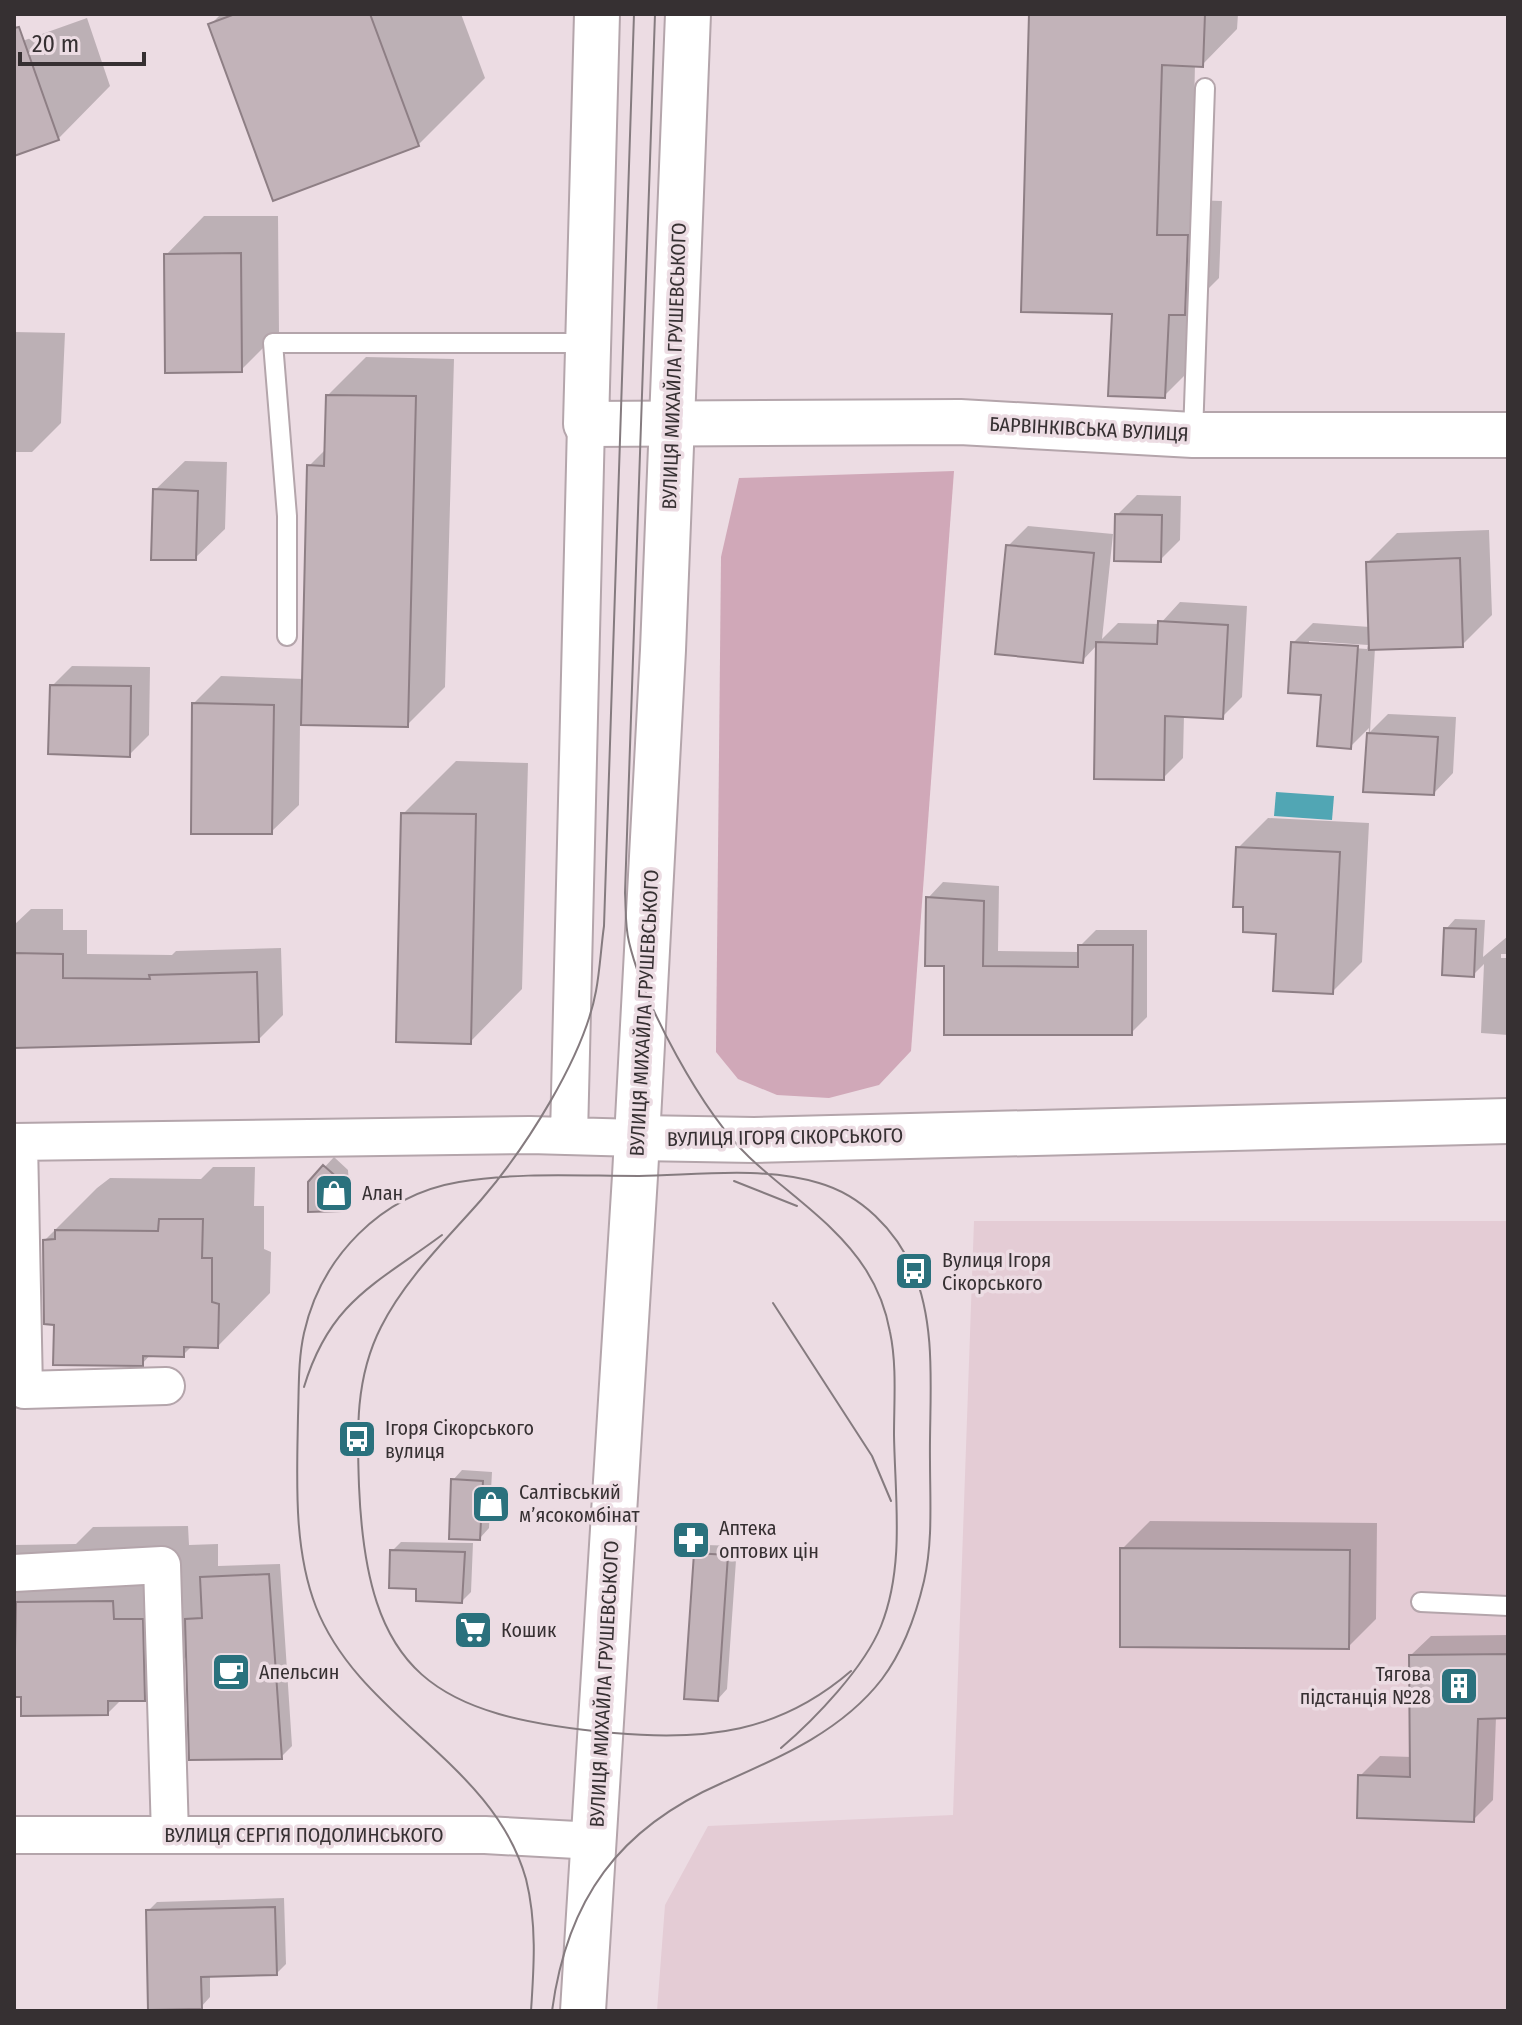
<svg xmlns="http://www.w3.org/2000/svg" width="1522" height="2025" viewBox="0 0 1522 2025" font-family="'Fira Sans Condensed',sans-serif">
<rect width="100%" height="100%" fill="#ecdce3"/>
<path fill="#e4ccd5" d="M974,1221H1508V2011H657L665,1905L708,1826L953,1815Z"/>
<path fill="#d0a8b8" d="M954,471L911,1051L879,1085L829,1098L777,1095L738,1079L716,1052L721,557L739,478Z"/>
<path fill="#51a6b4" d="M1276,792L1334,796L1332,820L1274,816Z"/>
<path fill="#0003" fill-rule="evenodd" d="M221,14H461L485,78L418,145L210,25Z
M1031,14H1238L1237,29L1202,65L1195,64L1192,200L1222,201L1219,278L1202,295L1199,361L1164,396L1114,312Z
M87,18L110,86L58,139L14,154V44Z
M204,216H278L279,332L241,370L166,255Z
M14,332L65,333L61,423L32,452H14Z
M366,357L454,359L445,687L407,725L300,723L299,805L271,832L194,703L221,676L304,679L309,466L327,448L328,395Z
M185,461L227,462L225,529L195,558L155,490Z
M1137,495L1181,496L1180,540L1160,560L1117,515Z
M1028,526L1113,534L1102,639L1118,623L1160,624L1180,602L1247,606L1242,697L1222,717L1184,715L1183,758L1163,778L1098,644L1082,661L1008,546Z
M1489,530L1492,615L1462,645L1375,648L1370,732L1388,714L1456,717L1453,773L1434,793L1365,790L1369,728L1350,747L1293,643L1313,623L1370,627L1368,562L1397,533ZM1309,641L1368,645L1367,649L1309,645Z
M72,666L150,667L149,735L129,755L52,686Z
M456,761L528,763L522,989L470,1042L403,814Z
M1268,818L1369,823L1362,962L1332,992L1278,932L1246,905L1238,848Z
M943,882L999,886L998,951L1080,952V946L1096,930H1147V1017L1131,1033L946,964L928,898Z
M31,909H63V930H87V954L172,955L176,951L281,948L283,1015L258,1040L14,1046V925Z
M1455,919L1485,920L1483,957L1508,936V954H1501V958H1508V1035L1481,1033L1484,964L1473,975L1446,929Z
M334,1157L348,1170L350,1200L340,1209L310,1183Z
M213,1167H255L254,1206H264V1249L271,1252L270,1293L218,1346L193,1345L183,1355L151,1354L142,1364L56,1323L45,1240L97,1188L110,1178L201,1179Z
M462,1470L492,1472L489,1528L480,1538L453,1480Z
M1150,1521L1377,1523L1376,1619L1348,1647L1122,1549Z
M188,1526L189,1545L218,1544V1566L280,1564L292,1746L281,1757L188,1655L144,1699H122L108,1713L14,1695V1545L76,1544L93,1527Z
M401,1542L473,1543L471,1592L462,1601L418,1587L392,1551Z
M706,1545L737,1546L727,1689L718,1699L696,1554Z
M1508,1635V1716L1496,1717L1493,1800L1473,1820L1360,1776L1380,1756L1412,1757L1411,1655L1431,1636Z
M284,1898L286,1964L277,1973L210,1975V1997L201,2007L148,1911L157,1902Z"/>
<path fill="#c2b3b9" stroke="#8e7f85" stroke-width="2" d="M235,14H370L419,146L273,201L208,24Z
M1029,14H1205L1203,67L1162,65L1157,235H1188L1185,315H1169L1165,398L1108,396L1112,314L1021,312Z
M19,27L59,140L14,156V28Z
M241,253L242,372L165,373L164,254Z
M326,395L416,396L408,727L301,725L307,465L324,466Z
M153,489L198,491L196,560H151Z
M1115,514L1162,515L1161,562L1114,561Z
M1006,545L1094,553L1083,663L995,654Z
M1460,558L1463,647L1369,650L1366,562Z
M1158,621L1228,625L1223,719L1165,716L1164,780L1094,779L1096,642L1157,644Z
M1291,642L1358,646L1351,749L1317,746L1321,695L1288,693Z
M50,685L131,686L130,757L48,754Z
M192,703L274,705L272,834H191Z
M1367,733L1438,737L1434,795L1363,792Z
M401,813L476,814L471,1044L396,1042Z
M1236,847L1340,852L1333,994L1273,991L1276,934L1243,932V907H1233Z
M926,897L984,901L983,966L1078,967V945H1133L1132,1035H944V966H925Z
M1444,928L1476,929L1474,977L1442,975Z
M14,953L63,954V978L150,979L149,975L257,972L259,1042L14,1048Z
M323,1165L340,1180L341,1211L308,1212V1182Z
M159,1219H203L202,1258H212V1302L219,1304L218,1348L184,1347V1357L143,1356V1366L53,1365L54,1325L44,1324L43,1240L55,1239V1230L158,1231Z
M451,1479L483,1481L480,1540L449,1539Z
M1120,1548L1350,1550L1349,1649L1120,1647Z
M390,1550L465,1552L462,1603L416,1601V1589L389,1588Z
M694,1553L728,1555L718,1701L684,1699Z
M269,1574L282,1759L189,1760L185,1619L202,1618L200,1577Z
M113,1601L114,1619H143L145,1701H108V1715L21,1716V1697H14L16,1602Z
M1508,1654V1718L1478,1719L1474,1822L1357,1818L1358,1775L1410,1777L1409,1655Z
M275,1907L277,1975L201,1977L202,2009L148,2010L146,1910Z"/>
<g fill="none" stroke-linecap="round" stroke-linejoin="round">
<g stroke="#b4a5ab" stroke-width="22">
<path id="service" d="M1193,435L1205,88
M287,636V516L273,343H588
M1421,1602L1508,1606"/>
</g>
<g stroke="#b4a5ab" stroke-width="40">
<path id="minor" d="M569,1136L586,424
M14,1142L530,1135L638,1138
M19,1142L24,1390L166,1386
M14,1573L162,1565L170,1835
M14,1835H485L595,1841"/>
</g>
<g stroke="#b4a5ab" stroke-width="48">
<path id="tertiary" d="M597,14L586,424L960,422L1193,435H1508
M638,1138L754,1140L1508,1121"/>
</g>
<g stroke="#b4a5ab" stroke-width="48">
<path id="primary" d="M583,2011L635,1176L663,650L688,14"/>
</g>
<use href="#service" stroke="#fff" stroke-width="18"/>
<use href="#minor" stroke="#fff" stroke-width="36"/>
<use href="#tertiary" stroke="#fff" stroke-width="44"/>
<use href="#primary" stroke="#fff" stroke-width="44"/>
<path stroke="#857b7f" stroke-width="2" d="M634,14L604,926C601,947 600,970 596,991C584,1057 525,1149 481,1200C446,1240 405,1279 381,1327C355,1378 357,1431 359,1486C367,1676 433,1716 614,1733C706,1741 779,1733 851,1671
M655,14L625,893C626,909 625,926 629,942C644,1005 702,1112 749,1157C788,1194 837,1224 866,1270C878,1289 886,1310 890,1332C897,1365 894,1401 894,1435C895,1498 905,1566 881,1626C864,1668 815,1719 781,1748
M734,1181L797,1206
M773,1303L872,1456L891,1501
M304,1387C330,1301 376,1284 442,1235
M531,2011C534,1967 537,1923 526,1879C493,1761 360,1719 316,1607C293,1548 297,1478 298,1416C299,1388 298,1360 304,1333C321,1257 381,1195 459,1182C517,1172 579,1176 639,1176C697,1175 762,1166 819,1183C861,1195 896,1230 913,1270C938,1329 929,1399 930,1461C930,1500 933,1542 924,1581C916,1615 903,1651 882,1679C842,1731 781,1757 722,1783C619,1828 567,1899 552,2011"/>
</g>
<defs>
<g id="shop-square" transform="scale(2)"><rect x="-9" y="-9" width="18" height="18" rx="4" fill="#2a717d" stroke="#ecdce3"/><path d="M-5-2.5h2.3a2.7 3.5 0 0 1 5.4 0H5L5.5 6h-11ZM-1.5-2.5h3a1.5 2.3 0 0 0-3 0Z" fill="#fff"/></g>
<g id="bus-square" transform="scale(2)"><rect x="-9" y="-9" width="18" height="18" rx="4" fill="#2a717d" stroke="#ecdce3"/><path d="M-5-6H5V4H4V6H2V4H-2V6H-4V4H-5ZM-3.5-4V0h7V-4ZM-3.5 1.2v1.5H-2V1.2ZM2 1.2v1.5H3.5V1.2Z" fill="#fff"/></g>
<g id="pharmacy-square" transform="scale(2)"><rect x="-9" y="-9" width="18" height="18" rx="4" fill="#2a717d" stroke="#ecdce3"/><path d="M-2-6h4v4h4v4h-4v4h-4v-4h-4v-4h4Z" fill="#fff"/></g>
<g id="supermarket-square" transform="scale(2)"><rect x="-9" y="-9" width="18" height="18" rx="4" fill="#2a717d" stroke="#ecdce3"/><path d="M-6-5.5h2.5l.6 2H6L4.5 2H-2.5L-4.4-4H-6ZM-1.5 3.2a1.3 1.3 0 1 0 .1 0ZM3 3.2a1.3 1.3 0 1 0 .1 0Z" fill="#fff"/></g>
<g id="cafe-square" transform="scale(2)"><rect x="-9" y="-9" width="18" height="18" rx="4" fill="#2a717d" stroke="#ecdce3"/><path d="M-5.5-4.5H6V0H3Q3 3.5 0 3.5H-2.5Q-5.5 3.5-5.5 0ZM3-3.2v2h1.7v-2ZM-6 4.5H4V6H-6Z" fill="#fff"/></g>
<g id="building-square" transform="scale(2)"><rect x="-9" y="-9" width="18" height="18" rx="4" fill="#2a717d" stroke="#ecdce3"/><path d="M-4-6H4V6H1V3H-1V6H-4ZM-2.5-4.3h1.7v1.8h-1.7ZM.8-4.3h1.7v1.8H.8ZM-2.5-1h1.7V.8h-1.7ZM.8-1h1.7V.8H.8Z" fill="#fff"/></g>
</defs>
<g fill-rule="evenodd">
<use href="#shop-square" x="334" y="1193"/>
<use href="#bus-square" x="914" y="1271"/>
<use href="#bus-square" x="357" y="1439"/>
<use href="#shop-square" x="491" y="1504"/>
<use href="#pharmacy-square" x="691" y="1540"/>
<use href="#supermarket-square" x="473" y="1630"/>
<use href="#cafe-square" x="231" y="1672"/>
<use href="#building-square" x="1459" y="1686"/>
</g>
<g text-anchor="middle" stroke-width="7" stroke-linejoin="round" paint-order="stroke">
<g font-size="20" fill="#363032" stroke="#ecdce3">
<text transform="translate(674 366) rotate(-88)" y="7">ВУЛИЦЯ МИХАЙЛА ГРУШЕВСЬКОГО</text>
<text transform="translate(1089 429) rotate(3)" y="7">БАРВІНКІВСЬКА ВУЛИЦЯ</text>
<text transform="translate(644 1013) rotate(-87)" y="7">ВУЛИЦЯ МИХАЙЛА ГРУШЕВСЬКОГО</text>
<text transform="translate(785 1137) rotate(-1)" y="7">ВУЛИЦЯ ІГОРЯ СІКОРСЬКОГО</text>
<text transform="translate(604 1684) rotate(-87)" y="7">ВУЛИЦЯ МИХАЙЛА ГРУШЕВСЬКОГО</text>
<text x="304" y="1842">ВУЛИЦЯ СЕРГІЯ ПОДОЛИНСЬКОГО</text>
</g>
<g font-size="20" fill="#363032" stroke="#ecdce3" text-anchor="start">
<text x="362" y="1200">Алан</text>
<text x="942" y="1267">Вулиця Ігоря<tspan x="942" dy="23">Сікорського</tspan></text>
<text x="385" y="1435">Ігоря Сікорського<tspan x="385" dy="23">вулиця</tspan></text>
<text x="519" y="1499">Салтівський<tspan x="519" dy="23">мʼясокомбінат</tspan></text>
<text x="719" y="1535">Аптека<tspan x="719" dy="23">оптових цін</tspan></text>
<text x="501" y="1637">Кошик</text>
<text x="259" y="1679">Апельсин</text>
<text x="1431" y="1681" text-anchor="end">Тягова<tspan x="1431" dy="23">пiдстанцiя №28</tspan></text>
</g>
</g>
<rect width="1522" height="2025" fill="none" stroke="#363032" stroke-width="32"/>
<path d="M20 52v12h124v-12" fill="none" stroke="#363032" stroke-width="4"/>
<text x="32" y="52" font-size="24" fill="#363032" stroke="#ecdce3" stroke-width="6" paint-order="stroke">20 m</text>
</svg>
